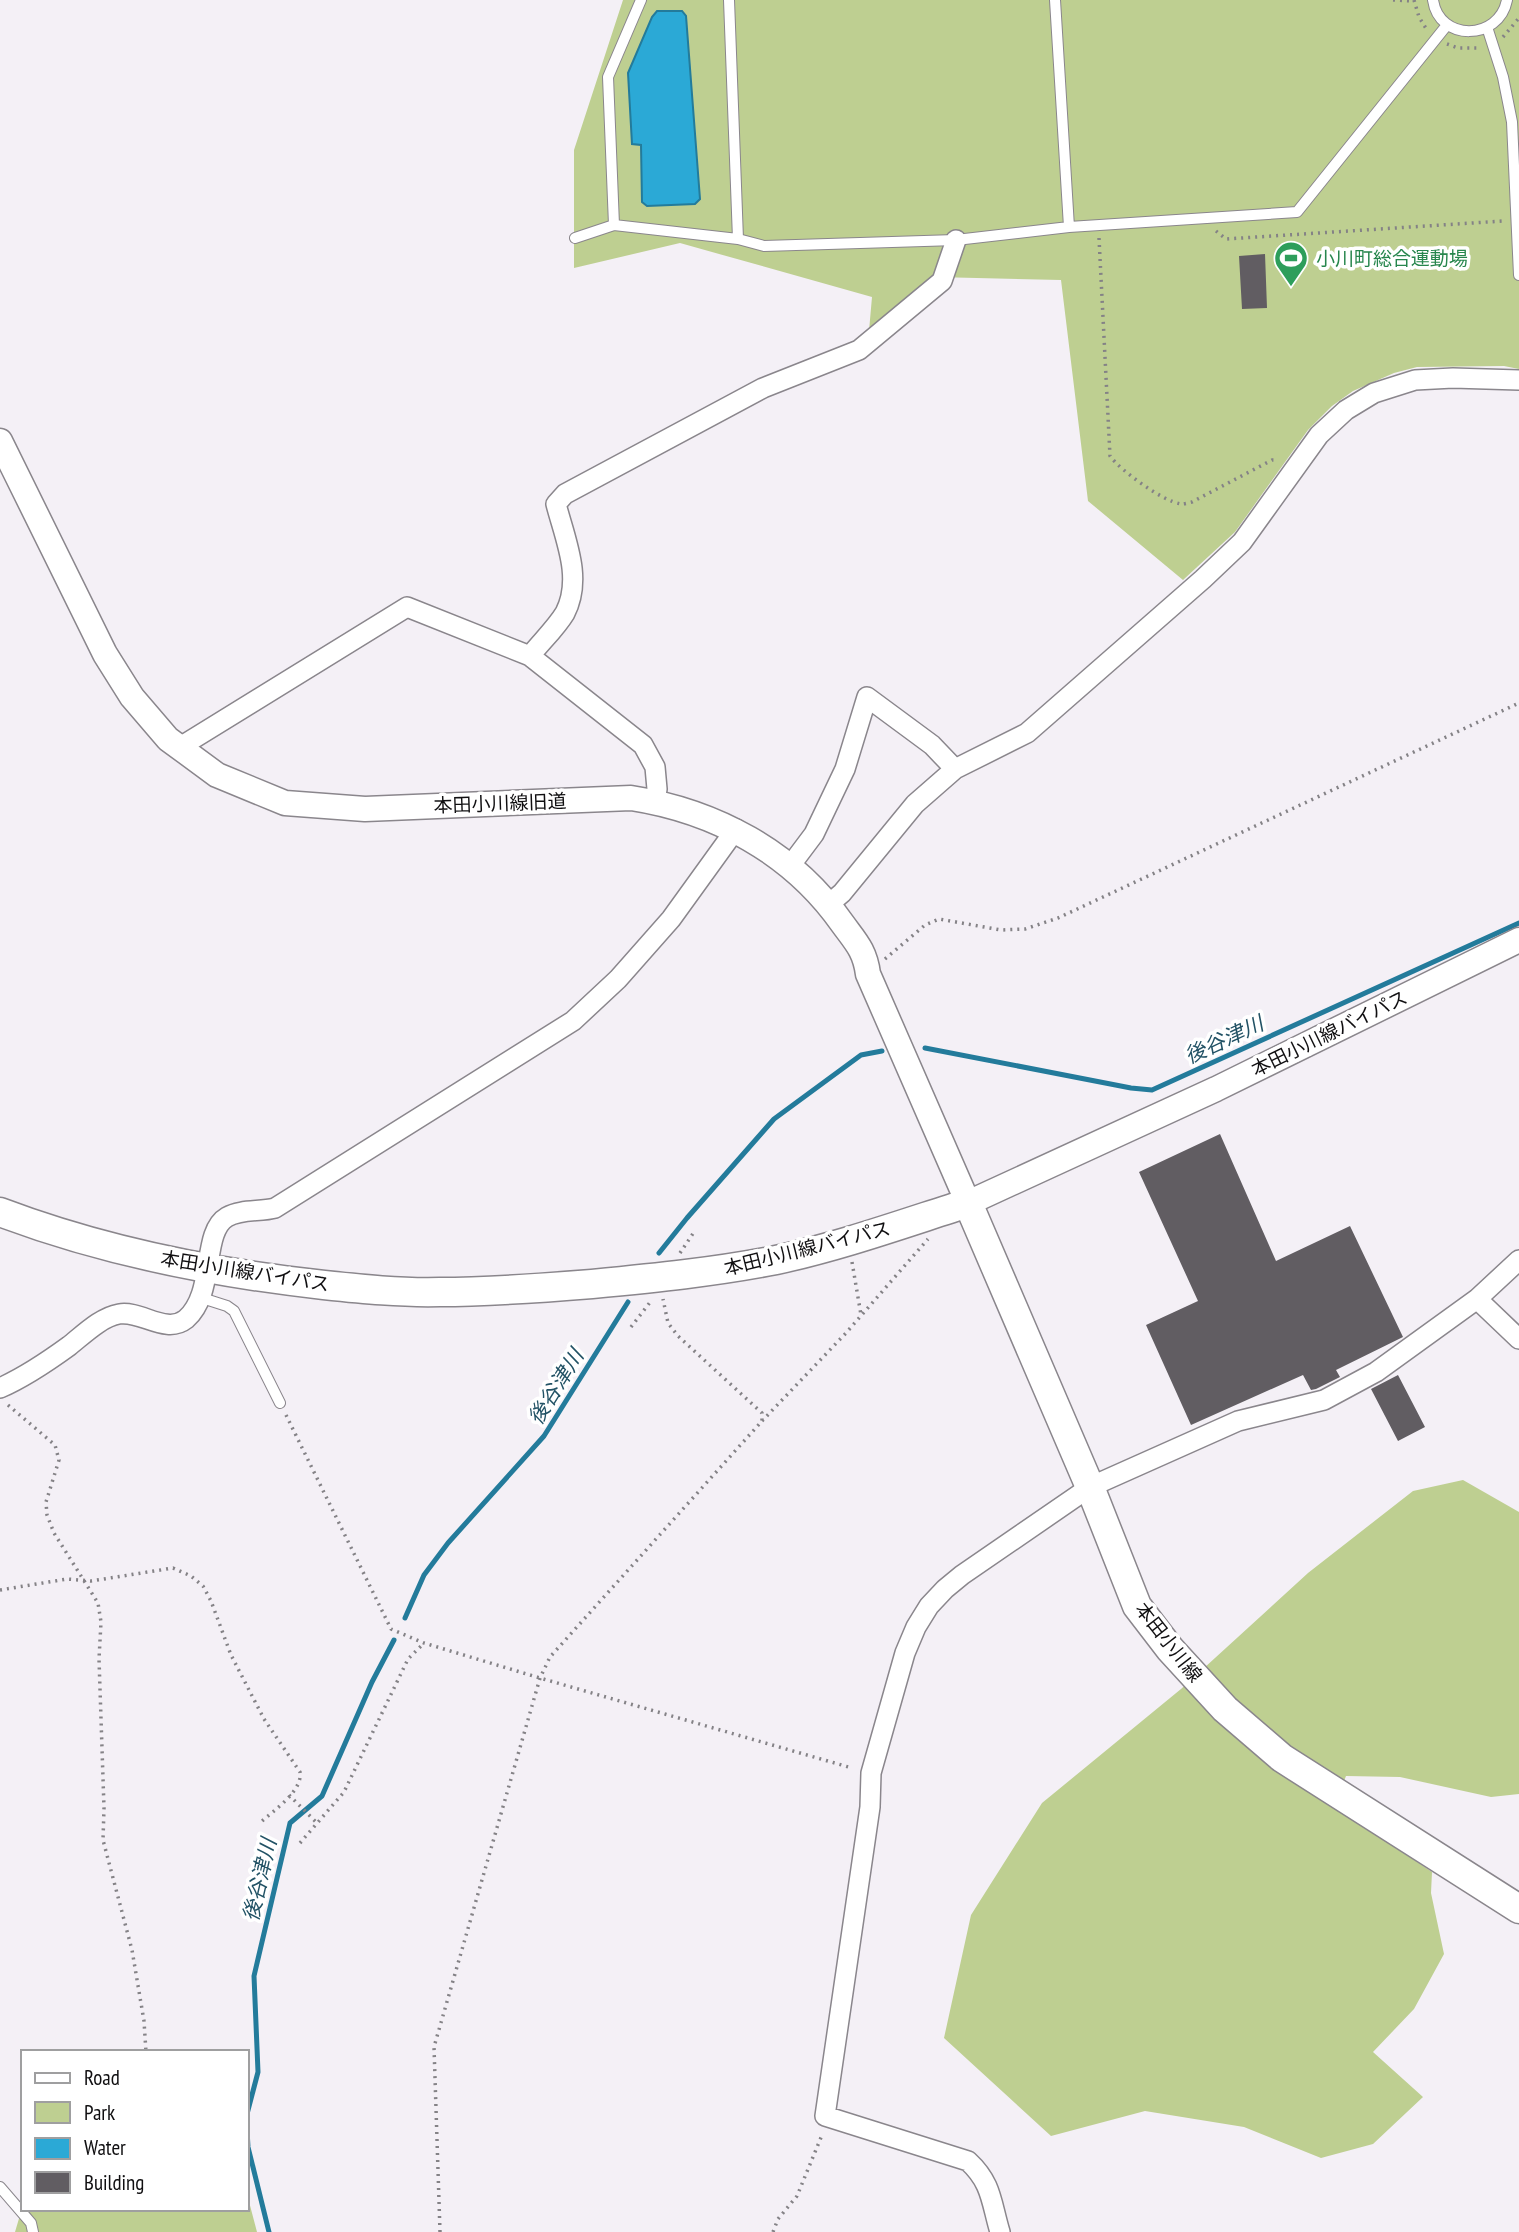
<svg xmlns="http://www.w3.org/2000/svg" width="1519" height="2232" viewBox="0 0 1519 2232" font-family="'PT Sans Narrow','Noto Sans JP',sans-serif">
<rect width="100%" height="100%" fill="#f4f0f6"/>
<path fill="#becf91" d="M623,0H1519V369L1504,366L1417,367L1394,373L1353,391L1332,406L1308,430L1235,532L1183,580L1088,501L1061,280L935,277L869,331L872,297L680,243L574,268V150Z
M1463,1480L1519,1512V1794L1491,1797L1400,1777L1346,1776L1334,1806L1432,1872L1431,1893L1444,1954L1414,2009L1373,2052L1423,2097L1373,2144L1321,2158L1244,2127L1145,2111L1051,2136L944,2038L971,1915L1042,1803L1181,1689L1308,1573L1413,1491Z
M247,2194L257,2232H15L23,2205V2209H247Z"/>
<path fill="#2ba9d6" stroke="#237b9b" stroke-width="2" d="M657,11H682L686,16L700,199L695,204L647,206L642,202L641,145L632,144L628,73L652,17Z"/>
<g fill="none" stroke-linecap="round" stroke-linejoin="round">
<path stroke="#237b9b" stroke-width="5" d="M925,1048L1131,1088L1152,1090L1519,923
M659,1253L687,1218L774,1119L861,1055L882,1051
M405,1618L424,1575L448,1543L544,1436L628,1302
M247,2114L258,2072L254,1976L290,1823L322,1796L372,1682L394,1640
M247,2130L248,2147L269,2232"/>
</g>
<path fill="#615d62" d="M1265,254L1267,308L1242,309L1239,256Z
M1220,1134L1276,1261L1350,1226L1403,1337L1336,1370L1340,1377L1316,1389L1311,1390L1303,1375L1191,1425L1146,1325L1198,1301L1139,1172Z
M1398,1375L1425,1427L1398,1441L1371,1389Z"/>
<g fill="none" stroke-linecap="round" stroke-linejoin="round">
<g stroke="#8a868c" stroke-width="12">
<path id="service" d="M729,0L738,239L764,246L956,240L1069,227L1297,212L1447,25
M1055,0L1069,227
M1433,0C1439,42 1499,41 1507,0
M1487,27L1503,77L1512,122L1519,275
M614,225L608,77L641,0
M575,238L614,225L738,239
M202,1298L227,1306L234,1311L280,1403
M0,2187L31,2223L33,2232"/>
</g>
<g stroke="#8a868c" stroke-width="22">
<path id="minor" d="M530,656C541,642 556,628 565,613C583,578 565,539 556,504L565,494L763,388L859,350L942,281L956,240
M180,747L407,607L530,656L643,745L655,767L657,789L655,801
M790,866L814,834L845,769L867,697L932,745L955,769
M829,904L842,893L915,804L955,769L1027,733L1203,579L1242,542L1319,435L1346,410L1374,393L1415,380L1453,378L1519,380
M1477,1299L1519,1339
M0,1388C25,1377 47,1362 69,1346C83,1335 101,1317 119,1314C141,1310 166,1335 186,1319C216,1293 201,1232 227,1217C241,1209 260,1212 275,1208L573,1021L618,979L671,919L736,829
M1000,2232C991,2202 992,2183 968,2161L825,2116L870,1807L871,1773L905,1653L916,1627L929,1606L945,1589L962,1575L1090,1487L1238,1421L1324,1400L1376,1372L1477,1299L1519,1260"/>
</g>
<g stroke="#8a868c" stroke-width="27">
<path id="tertiary" d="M0,441L105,654L132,697L168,739L217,775L285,803L365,809L631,798C715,811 792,852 842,923C855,941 865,950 868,974L968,1203L1216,1089L1519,940"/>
</g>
<g stroke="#8a868c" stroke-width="31">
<path id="secondary" d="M0,1212C103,1251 214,1273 324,1285C362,1289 401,1293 440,1292C491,1292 542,1288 592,1284C654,1278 715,1272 776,1260C841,1246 905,1223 968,1203L1090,1487L1137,1606L1170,1649L1225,1709L1282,1758L1519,1909"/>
</g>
<path stroke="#848286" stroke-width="3.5" stroke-dasharray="2 5" stroke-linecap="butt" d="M1393,0L1414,1
M1414,0L1419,17L1427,30
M1503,37L1519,18
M1447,44L1458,48H1481
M1216,231L1226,239L1503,221
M1099,238L1110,456C1120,470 1162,501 1181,504C1184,504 1188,503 1192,502L1272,460H1277
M885,959L925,925L939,919L1001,930L1025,929L1058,918L1519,703
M680,1253L694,1232
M852,1262L861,1315
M631,1327L651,1301
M8,1405L55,1445L59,1460L46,1502L47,1515L54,1533L98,1603L101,1622L99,1659L104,1808L103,1840L132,1950L144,2021L146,2052
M286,1415L391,1629L424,1643L540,1678L852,1768
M762,1421L846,1333L928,1239
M0,1590L67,1579L91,1581L173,1568L191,1576L203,1586L211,1601L231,1655L264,1719L300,1772C303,1791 274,1810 261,1822
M289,1795L317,1823
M300,1843L344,1792L408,1659L424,1643
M440,2232L434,2047L540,1678L550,1657L762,1421V1413L678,1336L668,1323L663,1299
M773,2232L778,2219L797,2196L822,2135"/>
<use href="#service" stroke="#fff" stroke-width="10"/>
<use href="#minor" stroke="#fff" stroke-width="19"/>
<use href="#tertiary" stroke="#fff" stroke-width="24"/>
<use href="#secondary" stroke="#fff" stroke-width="28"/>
</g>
<defs>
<g id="stadium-pin" transform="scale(1.75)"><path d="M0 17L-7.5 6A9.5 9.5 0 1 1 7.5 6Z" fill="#2e9e5b" stroke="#fff"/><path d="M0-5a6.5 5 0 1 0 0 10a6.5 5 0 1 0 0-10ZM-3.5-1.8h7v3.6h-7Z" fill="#fff"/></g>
</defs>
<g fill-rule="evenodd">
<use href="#stadium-pin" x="1291" y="258"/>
</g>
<g text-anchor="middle" stroke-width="7" stroke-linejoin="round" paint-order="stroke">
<g font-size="19" fill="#27864d" stroke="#fff" text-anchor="start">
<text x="1316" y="265">小川町総合運動場</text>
</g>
<g font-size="19" fill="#100f11" stroke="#fff">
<text transform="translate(500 803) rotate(-2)" y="7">本田小川線旧道</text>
<text transform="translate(1329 1033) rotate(-26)" y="7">本田小川線バイパス</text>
<text transform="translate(807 1248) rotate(-14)" y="7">本田小川線バイパス</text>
<text transform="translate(245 1271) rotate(9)" y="7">本田小川線バイパス</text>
<text transform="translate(1169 1642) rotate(52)" y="7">本田小川線</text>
</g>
<g font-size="21" font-style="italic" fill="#225265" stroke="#fff">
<text transform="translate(1224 1040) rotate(-25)" y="7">後谷津川</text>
<text transform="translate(556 1387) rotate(-58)" y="7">後谷津川</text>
<text transform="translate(260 1880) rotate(-77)" y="7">後谷津川</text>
</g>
</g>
<rect x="21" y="2050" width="228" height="161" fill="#ffffff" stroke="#9f9fa0" stroke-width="2"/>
<rect x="35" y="2073" width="35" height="10" fill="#ffffff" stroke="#9f9fa0" stroke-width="2"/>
<text x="84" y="2085" font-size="21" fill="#100f11">Road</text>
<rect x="35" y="2102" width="35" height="21" fill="#becf91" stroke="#9f9fa0" stroke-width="2"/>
<text x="84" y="2120" font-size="21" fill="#100f11">Park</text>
<rect x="35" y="2138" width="35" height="21" fill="#2ba9d6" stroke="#9f9fa0" stroke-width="2"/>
<text x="84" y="2155" font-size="21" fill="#100f11">Water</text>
<rect x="35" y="2172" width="35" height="21" fill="#615d62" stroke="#9f9fa0" stroke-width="2"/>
<text x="84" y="2190" font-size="21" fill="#100f11">Building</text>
</svg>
